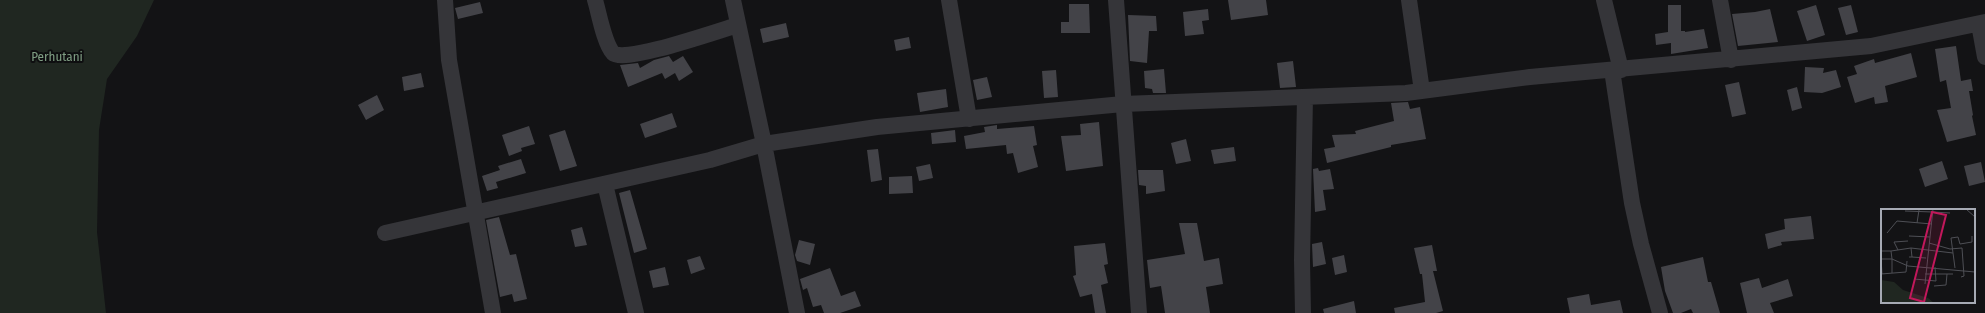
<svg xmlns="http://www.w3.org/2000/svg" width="1985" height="313" viewBox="0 0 1985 313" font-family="'Fira Sans Condensed',sans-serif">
<rect width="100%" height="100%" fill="#131315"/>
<path fill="#202721" d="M0,0H154L137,36L107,79L99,130L97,232L106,313H0Z"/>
<path fill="#434348" d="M1228,0H1266L1268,15L1231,20Z
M480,2L483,13L458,19L455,8Z
M1069,4H1089L1090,33H1061V22H1069Z
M1668,5H1681V31H1685V32L1704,29L1708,48L1671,54V43L1656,45L1655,34L1668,32Z
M1816,5L1825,35L1807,41L1797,11Z
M1851,5L1858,32L1846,35L1838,8Z
M1208,9L1209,20L1202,21L1204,34L1185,36L1183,12Z
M1770,9L1778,42L1738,46L1732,14L1755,12Z
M1128,15L1156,16L1157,31H1149L1147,63L1130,61Z
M786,23L789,37L763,43L760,29Z
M909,37L911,48L896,51L894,40Z
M1956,46L1961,81L1971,79L1973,91H1969L1973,115L1972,116L1976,135L1947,142L1937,110L1951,108L1946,80L1940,82L1935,49Z
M1911,53L1917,77L1885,86L1888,102L1875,104L1874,97L1855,103L1847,77L1857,74L1854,66L1874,59L1875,63Z
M669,56L673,62L683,56L693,72L679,81L675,73L665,79L662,73L628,87L620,65L638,63L640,68L654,60Z
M1293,61L1296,87L1280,88L1277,63Z
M1805,67L1824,68L1823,73L1836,70L1841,87L1822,93L1804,92Z
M1164,69L1166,93H1153L1152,89L1145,88L1144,71Z
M1056,70L1058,97L1044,98L1042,71Z
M421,73L424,87L404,91L402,77Z
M987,77L992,97L977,100L973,80Z
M1739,82L1746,114L1732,117L1725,85Z
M1797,87L1802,108L1792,111L1787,90Z
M946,89L948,107L920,112L917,93Z
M377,95L384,110L366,120L358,105Z
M1408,102L1410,109L1420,107L1426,139L1391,145V147L1327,163L1324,149L1335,147L1332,135L1356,134L1355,131L1394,121L1391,103Z
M672,113L677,127L645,138L640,124Z
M1099,122L1103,166L1066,171L1061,136L1081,135L1080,124Z
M997,125V129L1034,126L1037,145L1033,146L1038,167L1018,173L1013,153L1007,154L1006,145L966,149L964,136L985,132L984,127Z
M529,126L535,144L521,148L522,151L509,156L502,135Z
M565,130L577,166L560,171L549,135Z
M955,130L956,142L932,144L931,133Z
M1186,139L1191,161L1176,164L1171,143Z
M1234,147L1236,161L1214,164L1211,150Z
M878,149L882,180L871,182L867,150Z
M521,159L526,173L496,182L498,188L487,191L482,176L500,170L498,166Z
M1942,161L1948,179L1925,187L1919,169Z
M1981,162L1985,182L1969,186L1964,166Z
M930,164L933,178L919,181L916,167Z
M1318,168L1319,171L1330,169L1334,189L1323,190L1326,210L1315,212L1313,169Z
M1138,170H1163L1165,191L1146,194V186L1139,185Z
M912,176L913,193L889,194V177Z
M630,190L647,249L634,253L619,193Z
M1811,216L1814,239L1781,242L1782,245L1768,249L1765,234L1785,229L1784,219Z
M499,217L510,255L516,254L527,299L514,302L512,294L500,297L486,220Z
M1179,223H1197L1204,261L1219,258L1223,284L1206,287L1210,313H1165L1161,286L1150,288L1147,260L1185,254Z
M582,227L587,245L575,247L571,230Z
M799,240L815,244L810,265L797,261L795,255Z
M1322,242L1326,264L1313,267L1312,244Z
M1105,243L1108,264L1104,265L1108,283L1101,285L1106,313H1095L1092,294L1080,297L1073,276L1076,275L1074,246Z
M1432,245L1437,271H1433L1443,311L1436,313H1395L1394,308L1425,302L1422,274H1420L1414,248Z
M1344,255L1347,272L1335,275L1332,258Z
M700,256L705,269L691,274L687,260Z
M1703,257L1708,282H1711L1720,313H1693L1691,309L1681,313H1673L1665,291L1661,267Z
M665,267L669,285L653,288L649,271Z
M830,268L841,296L855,291L861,306L840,313H824L821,305L813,307L807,288L803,290L800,279Z
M1759,278L1762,288L1788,279L1793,296L1770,303L1774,313H1747L1740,283Z
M1589,294L1591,305L1620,300L1623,313H1570L1567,298Z
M1354,301L1356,313H1324L1323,309Z"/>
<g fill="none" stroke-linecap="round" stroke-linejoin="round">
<path stroke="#353539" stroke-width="16" d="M445,0L449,60L493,313
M595,0C599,13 604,43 613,53C624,64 720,30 738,25
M733,0L764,144L797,313
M949,0L969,119
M1116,0L1139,313
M1409,0L1422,91
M1604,0L1621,70
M1720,0L1731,60
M1979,24L1985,57
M1612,70L1632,203L1641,244L1660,313
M605,184L636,313
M385,233L710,160L764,144L877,127L1123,104L1406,93L1530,77L1871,46L1985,22
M1303,313L1302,260L1305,97"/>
</g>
<g text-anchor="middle" stroke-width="4" stroke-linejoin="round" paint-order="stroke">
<g font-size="13" fill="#7f9d83" stroke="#0e0e10">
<text x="57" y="61">Perhutani</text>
</g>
</g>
<g transform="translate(1881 209)">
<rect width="94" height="94" fill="#131315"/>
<path d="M0,71L13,73L22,81L47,89L53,94H0Z" fill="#202721"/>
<path fill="none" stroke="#4e4f55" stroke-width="1" d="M85,0L94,8M24,2L52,3M52,3L69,4M36,14L38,1M6,24L16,12L51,15M28,27L49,28M48,34L69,40L81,39L83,67L80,68M17,41L13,33L27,32M0,42H10L11,50L27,57L94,63M10,42L30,39L72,44M28,48H31L30,39M31,48L45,49M0,49L1,65M0,50H11V64M74,59L70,29L77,28L79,35L91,33V27M0,65L25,63L26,52M44,65H72M33,70L55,72L54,58M44,75L52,0M53,77L65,76L66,65"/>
<path fill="#c2185b" fill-opacity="0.15" stroke="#c2185b" stroke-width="2" d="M51,3L65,6L43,93L29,89Z"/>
<rect width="94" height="94" fill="none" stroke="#a6aab4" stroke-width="2"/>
</g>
</svg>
